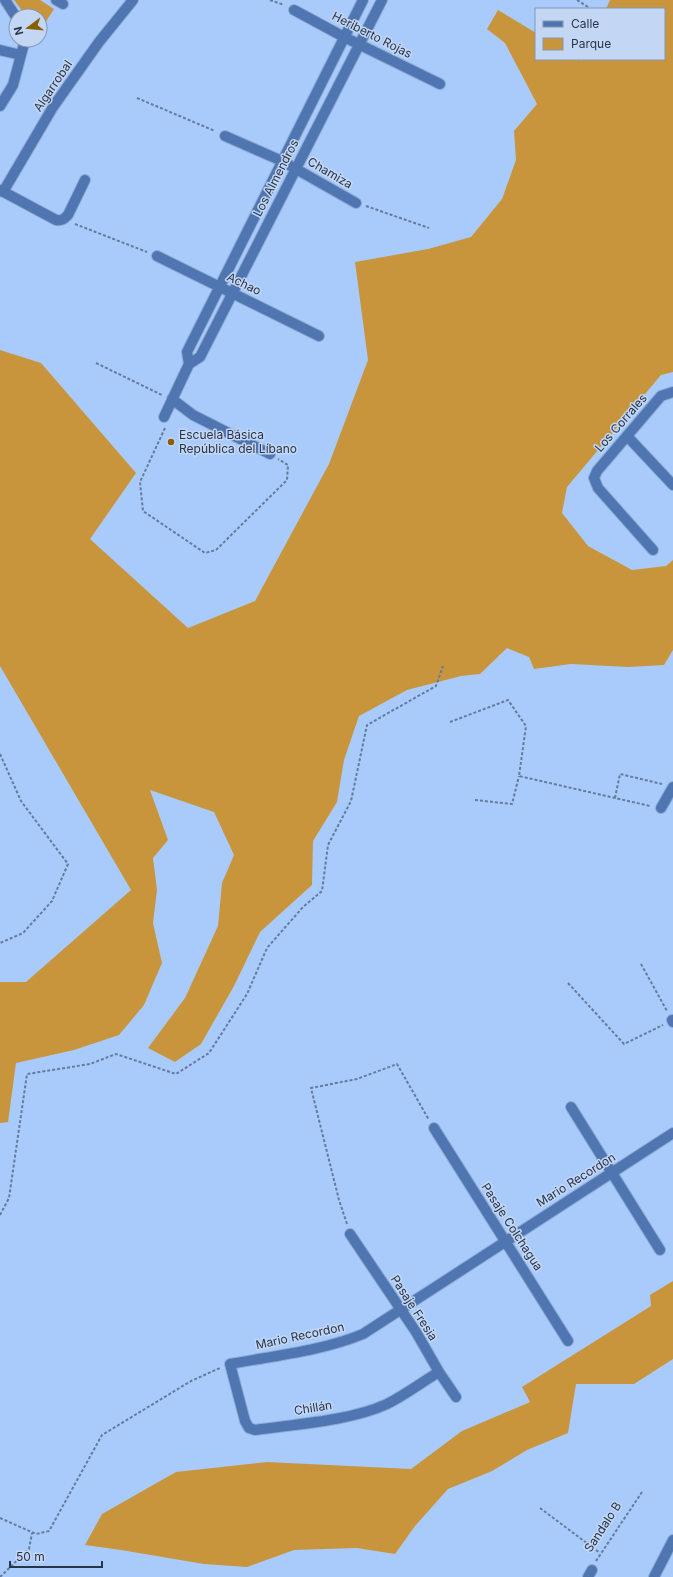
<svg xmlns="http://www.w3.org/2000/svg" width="673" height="1577" viewBox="0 0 673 1577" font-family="Inter,sans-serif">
<rect width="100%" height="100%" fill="#a9cbfc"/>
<path fill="#c8953d" d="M14,0H40L54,9L40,31V16H26Z
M610,0H673V372L661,375L567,487L562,513L588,546L632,570L666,566L673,560V650L664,665L628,667L571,664L534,669L529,657L507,648L480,674L461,676L407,690L359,716L344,760L337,802L313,841L312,885L260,932L234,986L201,1044L175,1062L148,1048L185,998L218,926L222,883L234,855L214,812L150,790L168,840L153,858L157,890L153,923L162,963L144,1005L119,1035L74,1050L16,1063L8,1122L0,1123V982H26L131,890L0,666V350L41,363L136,473L90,539L188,628L255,601L329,464L368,360L355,262L428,249L471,237L502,199L516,160L514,131L537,104L505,43L487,29L498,10L536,33V59H579L582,61V59H664V9H606Z
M673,1281V1359L634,1384H576L568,1433L527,1450L492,1471L448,1489L415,1526L395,1554L357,1548L294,1550L247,1567L204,1564L121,1550L85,1545L102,1514L176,1472L267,1462L411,1469L462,1431L530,1402L522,1387L651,1306L650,1295Z"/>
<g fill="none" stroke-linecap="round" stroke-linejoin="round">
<g stroke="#8daad5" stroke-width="12">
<path id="minor" d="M5,0L16,17
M56,0L63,4
M294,10L344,37L440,84
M0,50L21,55
M0,106L13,85L25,40
M225,136L282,161L356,203
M0,190L56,220C62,221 64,219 68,215L85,180
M3,192L53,107L99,42L133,0
M157,256L319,336
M189,364L187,352L363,0
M172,399L193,415L270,454
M164,417L189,364L200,357L382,0
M627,436L673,485
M653,550L598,488L594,478L597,471L661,396L673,392
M661,808L673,787
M672,1020L673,1022
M571,1107L660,1250
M434,1128L568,1341
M350,1234L416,1332L439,1372L456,1397
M439,1372C422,1382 405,1395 387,1404C350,1421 296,1424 255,1430L249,1428L245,1421L230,1364C273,1356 322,1351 363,1334L673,1133
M588,1577L592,1570
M654,1577L673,1540"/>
</g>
<path stroke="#647b9c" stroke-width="2" stroke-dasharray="3 2" stroke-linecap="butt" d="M270,0L284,5
M577,0L588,7
M137,98L215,131
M366,206L429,228
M75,224L147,252
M96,363L162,395
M165,428L140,482L143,511L205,553L216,550L287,480L288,465L278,459
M450,722L508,700L526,726L519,776L650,806
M0,754L21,801L68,864L52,901L23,933L0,943
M615,798L620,774L662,784
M475,800L512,804L519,776
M641,964L667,1011
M568,983L624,1044L663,1025
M0,1215L9,1198L27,1074L90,1064L116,1054L176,1074L209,1053L247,994L267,948L303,907L322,891L328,845L351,801L367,725L436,686L443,666
M347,1224L339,1200L311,1088L357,1079L397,1064L429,1120
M540,1508L600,1553
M0,1518L36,1534L49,1531L102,1435L191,1381L220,1368
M596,1561L642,1492
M0,1577L29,1549L32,1533"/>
<use href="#minor" stroke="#4f76b1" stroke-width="10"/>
</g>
<circle fill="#895f00" stroke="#c3d7f5" stroke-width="1.5" cx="171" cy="442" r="4"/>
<g text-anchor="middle" stroke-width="3" stroke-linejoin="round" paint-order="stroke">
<g font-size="12" fill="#283549" stroke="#c3d7f5">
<text transform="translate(372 35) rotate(27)" y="4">Heriberto Rojas</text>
<text transform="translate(53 86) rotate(-56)" y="4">Algarrobal</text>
<text transform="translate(330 173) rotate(30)" y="4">Chamiza</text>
<text transform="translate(276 178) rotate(-63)" y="4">Los Almendros</text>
<text transform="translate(244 284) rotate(26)" y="4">Achao</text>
<text transform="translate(621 423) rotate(-49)" y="4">Los Corrales</text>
<text transform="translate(576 1180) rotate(-32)" y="4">Mario Recordon</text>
<text transform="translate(512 1227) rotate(57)" y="4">Pasaje Colchagua</text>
<text transform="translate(414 1308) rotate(57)" y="4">Pasaje Fresia</text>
<text transform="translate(300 1336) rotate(-12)" y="4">Mario Recordon</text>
<text transform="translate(313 1408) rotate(-9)" y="4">Chillán</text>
<text transform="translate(603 1527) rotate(-57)" y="4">Sandalo B</text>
</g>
<g font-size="12" fill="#283549" stroke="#c3d7f5" text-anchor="start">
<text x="179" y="439">Escuela Básica<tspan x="179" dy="14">República del Líbano</tspan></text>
</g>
</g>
<rect x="535" y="8" width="130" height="52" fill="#c3d7f5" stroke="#8596b0"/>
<rect x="543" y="21" width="20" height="6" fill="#4f76b1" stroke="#8596b0"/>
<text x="571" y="28" font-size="12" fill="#283549">Calle</text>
<rect x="543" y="38" width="20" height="12" fill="#c8953d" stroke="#8596b0"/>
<text x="571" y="48" font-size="12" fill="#283549">Parque</text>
<g transform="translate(28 28) rotate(254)"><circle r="19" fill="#c3d7f5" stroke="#8596b0"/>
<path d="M0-3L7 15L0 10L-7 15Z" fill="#895f00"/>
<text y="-6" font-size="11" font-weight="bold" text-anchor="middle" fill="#283549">N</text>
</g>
<path d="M10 1561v6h92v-6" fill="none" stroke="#283549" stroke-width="2"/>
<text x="16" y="1561" font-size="12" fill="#283549" stroke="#c3d7f5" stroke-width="3" paint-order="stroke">50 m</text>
</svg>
